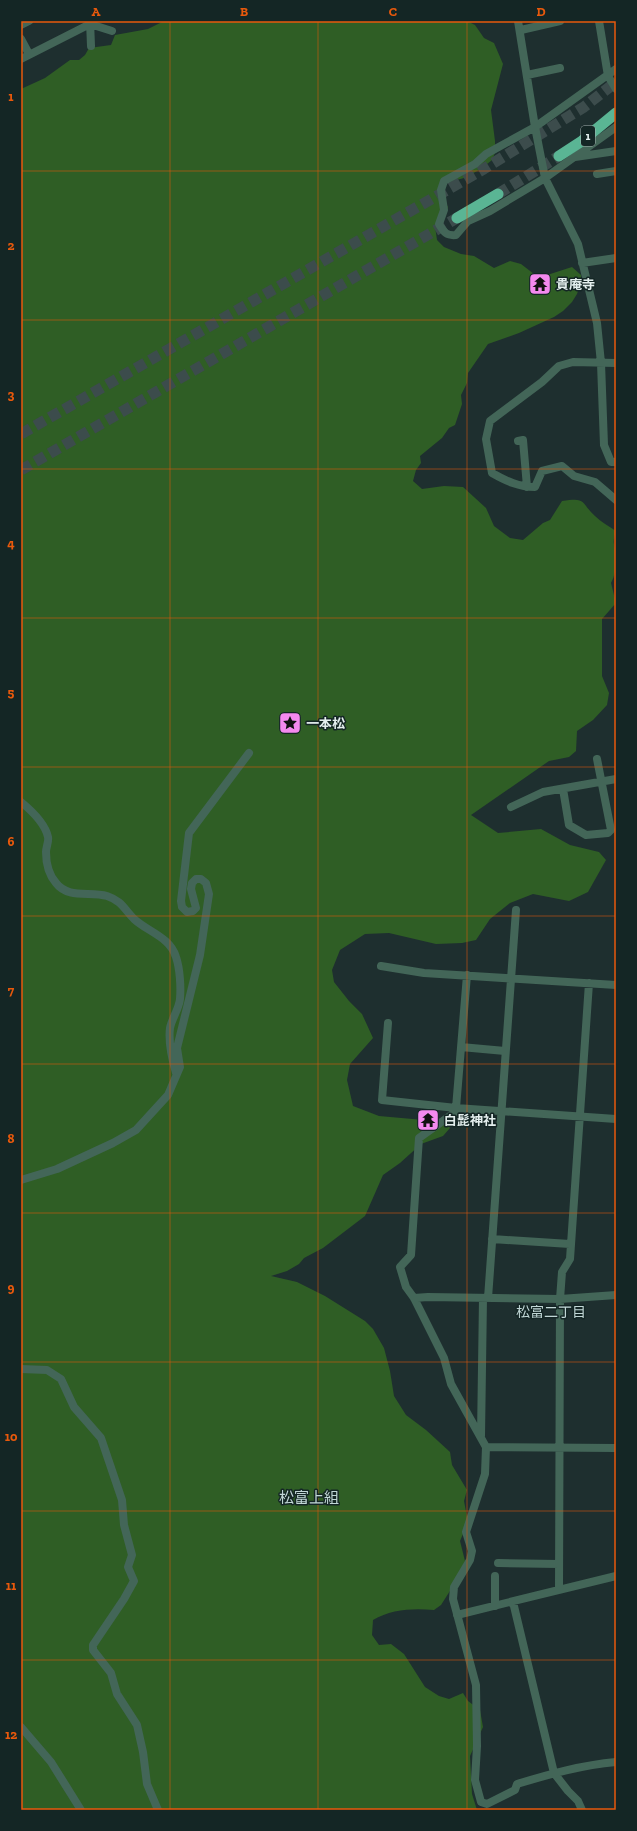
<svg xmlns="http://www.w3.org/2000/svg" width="637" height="1831" viewBox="0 0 637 1831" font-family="'Zilla Slab','Noto Sans JP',serif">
<rect width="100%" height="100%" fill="#1e2f2f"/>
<path fill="#2f5e25" d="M164,21H467L475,25L484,38L494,43L503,64L491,110L495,141V153L492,160L481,169L464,178L445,183L443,199L448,207L446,213L441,216L435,226L437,240L444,247L461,254L474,256L494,268L510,261L521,264L534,274L544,276L572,267L581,275V282L577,294L572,302L563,311L554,317L519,333L488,344L468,373L467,383L461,395L462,404L455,425L449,428L442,438L420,456L421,463L416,470L413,481L422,489L444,486L463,487L486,508L494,526L510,538L523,540L543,523L550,520L562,501C587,497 580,502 595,516C601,522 609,526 616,531C615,535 613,540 614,544C616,557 618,570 611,583L616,603L602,619V676L609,693L607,705L593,720L577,731L576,751L569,757L549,761L471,815L498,833L541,829L570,845L599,852L606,860L588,892L569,901L533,894L510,903L490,919L476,940L462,943L436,944L389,933L365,934L340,950L332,970L334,982L349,1001L362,1014L373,1038L350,1064L347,1080L353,1106L379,1116L446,1122L450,1128L443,1136L421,1144L400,1163L383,1175L365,1216L323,1248L304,1258L299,1264L287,1271L271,1276L297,1282L325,1296L365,1321L373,1329L384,1348L390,1371L394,1396L406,1415L426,1430L450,1452L452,1465L467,1490L464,1501L468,1522L460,1541L465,1561L455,1583L441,1605L434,1610C414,1608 391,1609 373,1620L372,1635L379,1645L391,1644L404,1654L425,1687L439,1696L449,1699L463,1693L468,1701L480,1710L483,1727L470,1756L472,1794L477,1810H21V89L45,78L70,60H79L85,55L89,48L111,45L115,35L148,29Z"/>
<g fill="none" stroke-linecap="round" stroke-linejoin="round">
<path stroke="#3c4c4c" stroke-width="11" stroke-dasharray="11 5.5" stroke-linecap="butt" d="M498,194L559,156
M21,434L482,170L584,107L616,82
M21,470L457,218"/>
<path stroke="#436658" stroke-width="8" d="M89,21L90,24L112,31
M90,21L91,46
M518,21L535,127L545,178L578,244L597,323L601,363L604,445L611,462H616
M599,21L608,76L616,89
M21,25L29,21
M521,30L560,21
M21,39L29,54
M21,59L90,24
M616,69L535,127L486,154L475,164L444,181L441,190L444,210L439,224C444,232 446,236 456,235L468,221L490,211L545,178L616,127
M527,75L560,68
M575,157L616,151
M597,174L616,171
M582,263L616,258
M616,363L573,362L559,366L542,382L490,421L486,439L492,473C506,481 519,487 535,487L542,471L562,466L574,476L595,482L616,500
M518,441L523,440L527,487
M563,789L569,825L586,835L608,833L611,830L597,759
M21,802C32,811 45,823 48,837C49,842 46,847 46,852C46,863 49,875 56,883C68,899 90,891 107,896C122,901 124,909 134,919C148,932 170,937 176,957C180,969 181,987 180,999C179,1009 172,1018 170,1028C168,1043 172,1059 176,1073
M511,807L543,792L616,779
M381,966L424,973L616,985
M467,975L456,1108L454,1113L419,1138L411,1255L400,1267L406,1287L414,1298L444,1358L451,1384L486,1447L485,1474L466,1532L472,1551L470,1560L454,1587L453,1599L476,1685L477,1746L475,1780L481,1802L487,1804L515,1790L517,1784C550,1774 582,1765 616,1762
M388,1023L382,1100L456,1108L616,1119
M461,1047L505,1051
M21,1180L57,1169L113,1143L136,1130L168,1095L180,1067L177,1048L200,955L209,894L206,883L201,879H196L192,883L191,889L196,908L193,911L187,912L182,907L181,901L189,833L249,753
M492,1239L570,1244
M414,1298L428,1297L560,1299L616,1295
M488,1298L516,910
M21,1369L47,1370L61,1379L74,1407L101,1438L122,1500L124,1525L132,1555L128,1567L134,1581L124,1599L93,1645V1650L111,1673L117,1694L137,1725L143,1752L147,1784L158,1810
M481,1436L483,1298
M486,1447L616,1448
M498,1563L559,1564
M559,1590L560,1299L562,1272L570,1259L589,983
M513,1602L554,1773L568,1791L578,1801L582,1810
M495,1606V1576
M457,1615L616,1576
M21,1727L51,1762L81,1810"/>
<path stroke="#5ab594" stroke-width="11" d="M559,156L582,141L616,113
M457,218L498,194"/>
</g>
<path fill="none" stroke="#e8590c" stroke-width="1" stroke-opacity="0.55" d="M170,21V1810M318,21V1810M467,21V1810M21,171H616M21,320H616M21,469H616M21,618H616M21,767H616M21,916H616M21,1064H616M21,1213H616M21,1362H616M21,1511H616M21,1660H616"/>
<defs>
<g id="temple-square" transform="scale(1.15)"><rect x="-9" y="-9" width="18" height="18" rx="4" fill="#f489ef" stroke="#142625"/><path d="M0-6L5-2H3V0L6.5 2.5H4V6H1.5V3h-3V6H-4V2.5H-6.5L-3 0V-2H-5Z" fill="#111"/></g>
<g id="sight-square" transform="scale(1.15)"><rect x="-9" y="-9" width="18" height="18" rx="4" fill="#f489ef" stroke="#142625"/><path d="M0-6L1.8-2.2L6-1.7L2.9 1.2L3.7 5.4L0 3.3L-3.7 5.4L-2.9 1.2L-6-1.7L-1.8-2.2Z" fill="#111"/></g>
</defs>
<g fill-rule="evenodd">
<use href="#temple-square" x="540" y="284"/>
<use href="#sight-square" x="290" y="723"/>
<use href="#temple-square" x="428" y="1120"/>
</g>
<g text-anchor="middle" stroke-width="3" stroke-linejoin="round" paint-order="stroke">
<rect fill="#142625" stroke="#a6b3b2" stroke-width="1" x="581" y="126" width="14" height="20" rx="3"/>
<g font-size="12" font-weight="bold" fill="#e4efee">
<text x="588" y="140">1</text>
</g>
<g font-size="13" font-weight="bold" fill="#e4efee" stroke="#142625" text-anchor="start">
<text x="556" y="289">貴庵寺</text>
<text x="306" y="728">一本松</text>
<text x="444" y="1125">白髭神社</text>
</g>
<g font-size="14" fill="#c1d7d6" stroke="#142625">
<text x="551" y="1317">松富二丁目</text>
</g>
<g font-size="15" fill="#c1d7d6" stroke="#142625">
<text x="309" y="1503">松富上組</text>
</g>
</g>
<rect width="637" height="1831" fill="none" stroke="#142625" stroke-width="44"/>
<rect x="22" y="22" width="593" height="1787" fill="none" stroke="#e8590c" stroke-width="1.5"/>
<g font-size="13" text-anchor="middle" font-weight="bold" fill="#e8590c">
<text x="96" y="16">A</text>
<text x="244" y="16">B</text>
<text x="393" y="16">C</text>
<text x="541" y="16">D</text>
<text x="11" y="101">1</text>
<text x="11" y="250">2</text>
<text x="11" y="399">3</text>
<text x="11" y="548">4</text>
<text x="11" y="697">5</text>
<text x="11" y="846">6</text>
<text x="11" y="995">7</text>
<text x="11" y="1143">8</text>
<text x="11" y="1292">9</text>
<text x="11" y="1441">10</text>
<text x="11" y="1590">11</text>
<text x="11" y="1739">12</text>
</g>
</svg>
